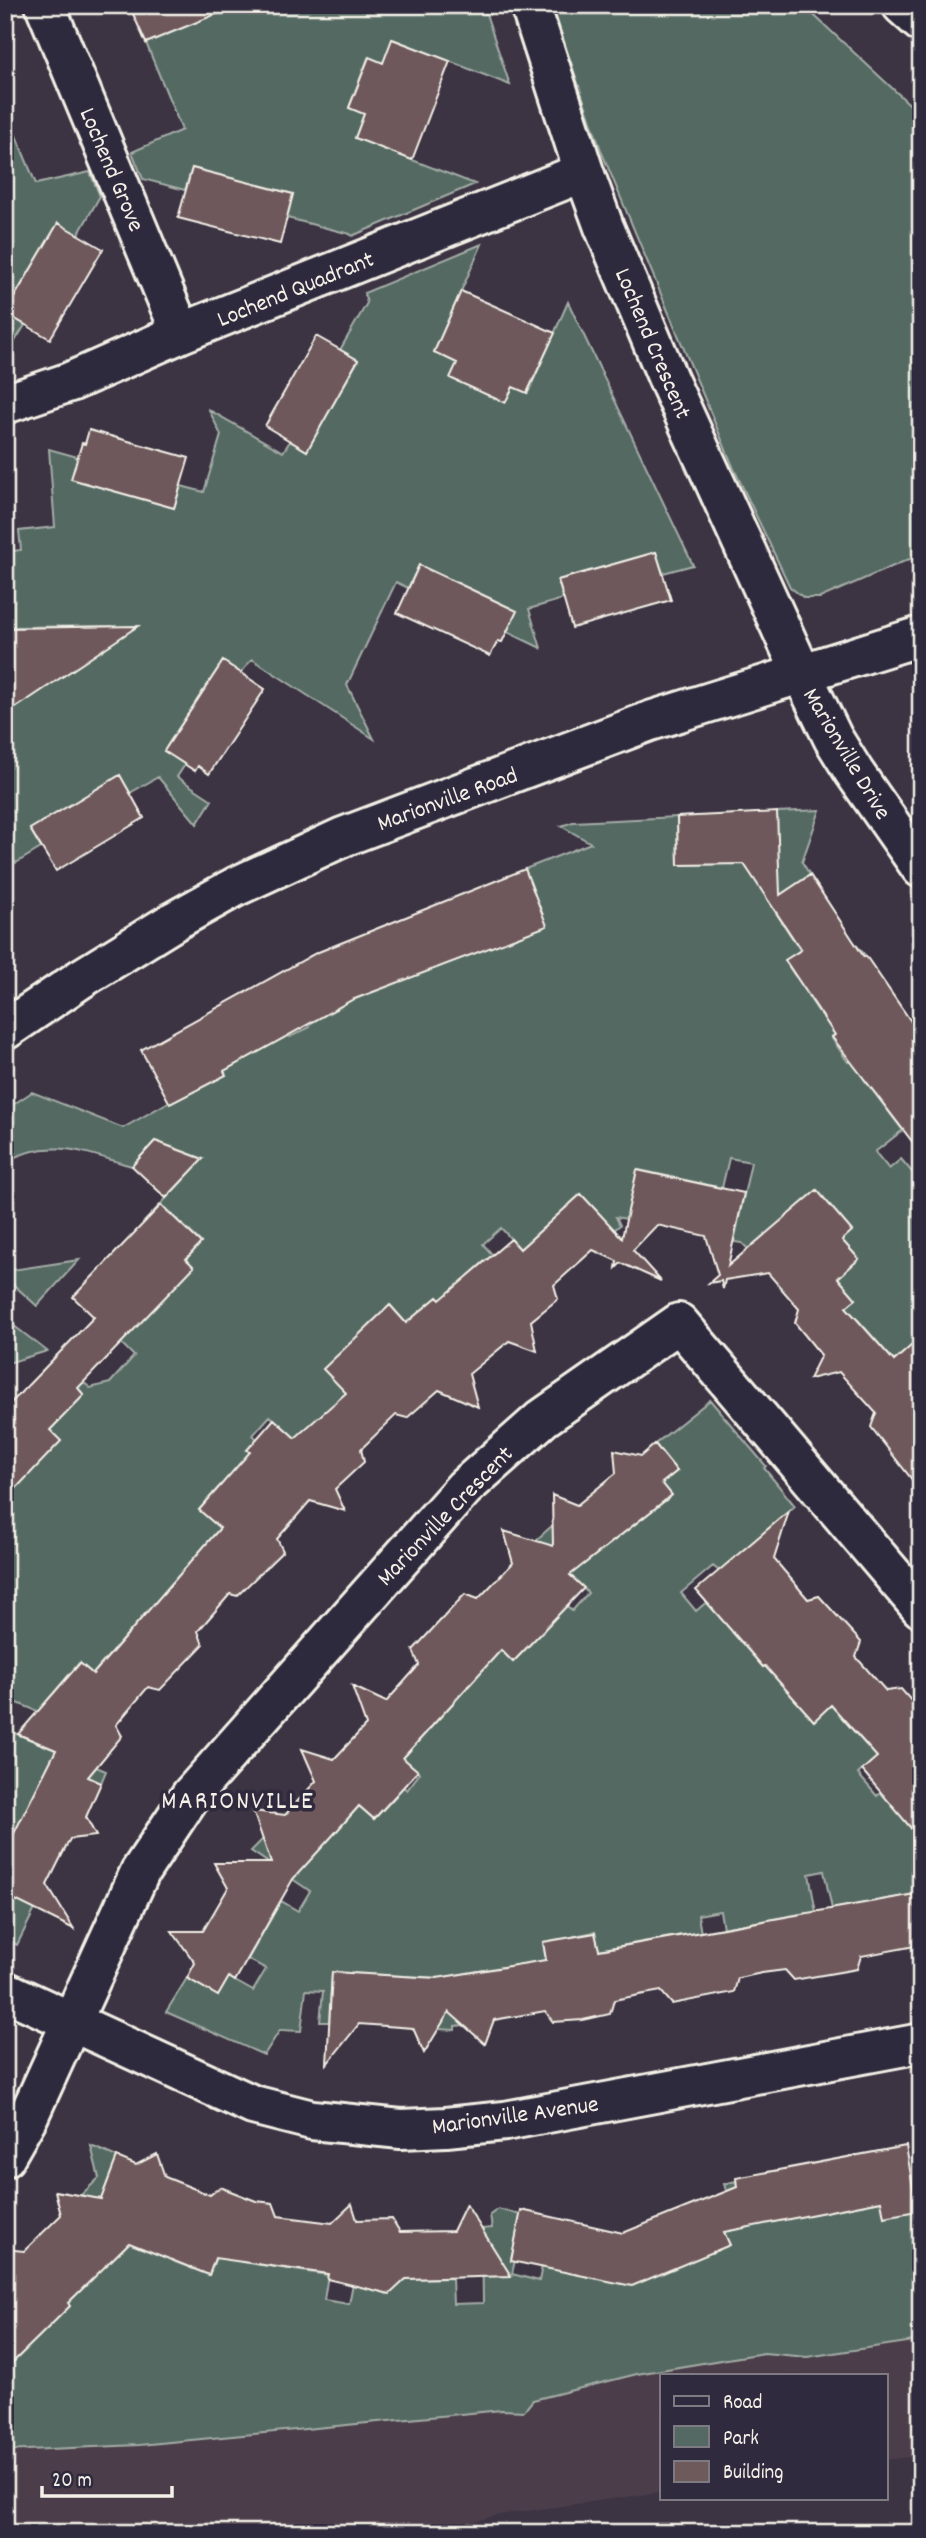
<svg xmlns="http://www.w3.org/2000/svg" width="926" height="2538" viewBox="0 0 926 2538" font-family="Dekko,sans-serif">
<rect width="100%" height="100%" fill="#3c3343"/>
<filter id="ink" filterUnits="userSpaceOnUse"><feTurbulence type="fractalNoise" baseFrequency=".0143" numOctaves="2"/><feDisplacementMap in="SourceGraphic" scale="14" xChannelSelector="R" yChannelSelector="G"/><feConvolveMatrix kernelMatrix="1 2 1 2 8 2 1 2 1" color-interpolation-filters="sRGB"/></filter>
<g filter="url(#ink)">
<path fill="#4b3e4a" d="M921,2340V2456L886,2460V2375H662V2492L499,2515L427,2533H5V2451L139,2445L502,2410L524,2411L533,2400L637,2374L764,2353L807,2357Z"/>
<path fill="#546964" stroke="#a4ada6" stroke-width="2" d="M194,5H483L510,85L393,39L383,63L368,58L349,107L364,114L355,138L475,184L352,236L350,234L287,218L293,194L192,168L185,190L143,179L132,152L182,130L146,43L200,21Z
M551,5H803L921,115V554L820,598H804L790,587L734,469L602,153Z
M5,109L36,184L90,172L100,196L78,235L58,223L5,313L25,325L5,357Z
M482,244L434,352L528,393L568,302L693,565L663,573L656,552L558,580L563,599L529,609L541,648L503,630L419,565L408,588L396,582L347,685L374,739L252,659L241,673L223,661L167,746L188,760L177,777L212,800L197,824L158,777L130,793L120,776L30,829L41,848L16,863L5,849V715L118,639L112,626L5,627V552L21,550L19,531L55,527L49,449L81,458L75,480L174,508L181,486L204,492L221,435L209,410L283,452L290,441L307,450L358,361L340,350L367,303L364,293Z
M820,810L802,862L810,875L769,902L800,950L785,961L795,976L852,940L866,956L808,996L818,1011L836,1000L852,1024L831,1037L848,1062L909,1021L920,1035L864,1079L901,1128L921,1116L875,1152L889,1169L901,1159L912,1172L921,1165V1338L894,1361L858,1320L818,1331L856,1299L838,1278L859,1259L842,1240L748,1249L742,1243L734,1242L751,1162L729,1158L722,1188L639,1170L627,1219L616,1217L620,1225L614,1230L581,1194L520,1249L501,1228L483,1244L502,1266L486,1260L468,1276L485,1296L457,1319L437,1297L406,1323L391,1306L370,1324L346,1393L298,1440L270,1416L253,1435L257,1439L247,1450L270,1471L239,1506L218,1488L199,1510L257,1561L176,1580L140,1620L168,1665L129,1632L93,1674L79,1663L46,1702L42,1713L5,1698V1500L50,1430L84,1395L51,1362L56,1357L90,1388L110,1383L134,1356L121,1343L193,1267L186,1259L201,1242L165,1208L149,1226L144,1222L203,1159L155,1141L132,1166C85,1153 51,1136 5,1162V1110L32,1092L123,1128L204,1082L225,1075L224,1071L288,1034L290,1037L310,1027L309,1024L339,1006L310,956L346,941L366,994L546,926L525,869L591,843L561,826L573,822L677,817L678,865L778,863L777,812Z
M79,1260L37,1306L5,1277V1271Z
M5,1319L47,1351L5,1364Z
M710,1400L766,1466L764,1468L795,1506L719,1571L713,1566L681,1593L696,1611L729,1583L732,1632L763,1667L784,1649L776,1678L813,1720L831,1705L866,1745L904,1712L877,1757L858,1774L877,1796L896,1779L921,1807L905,1821L921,1840V1893L832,1909L824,1871L809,1874L825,1962L815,1964L806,1913L723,1928L720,1911L698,1915L709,1983L691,1985L682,1935L598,1950L595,1932L574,1936L586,2004L560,1939L543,1942L546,1960L456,1975L464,2025L455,2026V2030L438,2029L441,1978L332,1972L329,2022H320L323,1991L306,1990L301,2031L280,2030L264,2055L166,2012L187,1978L218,1996L228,1977L253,1991L266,1969L248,1959L281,1901L298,1911L310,1891L251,1851L263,1839L299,1872L359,1806L374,1819L397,1795L388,1774L407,1790L420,1773L403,1758L476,1678L439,1644L499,1648L513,1662L540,1634L526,1621L553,1593L572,1611L588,1593L535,1541L553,1525L584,1564L671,1496L662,1483L677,1471L655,1444Z
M5,1729L106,1771L101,1783L69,1768L5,1851Z
M5,1895L35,1909L17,1945L5,1939Z
M91,2146L117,2157L104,2191L123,2199L175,2262L209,2275L236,2208L249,2212L241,2262L328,2275L324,2300L349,2304L354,2278L387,2294L399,2285L400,2279L452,2278L453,2304L483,2303L482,2229L492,2228L490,2215L498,2209L521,2215L511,2259L515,2260L512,2274L539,2281L542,2266L642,2281L729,2245L711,2200L727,2194L724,2184L736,2181L745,2227L881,2201L917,2211L914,2191L921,2190V2340L807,2357L764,2353L721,2360L637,2374L533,2400L524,2411L502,2410L139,2445L5,2451V2362L20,2355L5,2318L55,2291L93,2254L105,2266L124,2248L116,2231L81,2195L99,2178Z"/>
<path fill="#6e595b" stroke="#f4f1e8" stroke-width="2" d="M129,5H235L236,6L146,43Z
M392,39L450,61L412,160L355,138L364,114L349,108L369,57L383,63Z
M192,168L293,194L280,244L178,218Z
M58,223L103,249L50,339L5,313Z
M461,291L555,333L527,393L513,387L505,403L450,378L457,363L434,352Z
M316,336L358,360L307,451L265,426Z
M89,430L189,458L174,508L71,479L82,443L85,444Z
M656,552L671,600L572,628L558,580Z
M419,565L517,611L502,642L498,641L490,656L397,613Z
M138,626L71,671L5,715V628Z
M223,661L265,689L209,774L198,766L195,771L164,751Z
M120,775L144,818L56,871L30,829Z
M777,812L780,895L810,875L864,957L866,956L921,1036V1153L832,1037L835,1035L785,960L801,950L744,864L678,865L677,817Z
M525,869L547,926L352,1000L224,1071L226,1075L170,1104L141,1050L316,953Z
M155,1141L203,1159L166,1198L132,1166Z
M637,1170L744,1193L728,1266L817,1190L852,1231L842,1240L859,1259L838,1278L856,1299L846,1307L894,1361L921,1337V1491L871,1427L876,1413L839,1372L809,1379L821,1355L795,1323L799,1309L768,1273L725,1280L723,1289L721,1281L709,1283L718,1275L706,1236L657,1225L633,1250L661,1281L621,1263L616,1268L617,1261L593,1250L554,1285L558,1299L531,1321L537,1351L509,1341L469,1374L478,1407L439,1390L407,1418L396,1415L361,1449L364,1462L335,1489L345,1511L310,1501L277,1539L283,1551L237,1596L230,1594L198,1631L203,1645L160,1690L148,1687L116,1725L122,1736L88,1777L101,1783L86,1817L96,1836L70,1839L47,1885L74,1929L5,1895V1851L56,1750L18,1734L80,1663L93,1674L220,1528L199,1510L250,1452L247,1450L274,1419L295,1438L346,1393L323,1369L390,1305L406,1323L437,1297L440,1300L511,1239L520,1249L581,1194L622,1238Z
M161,1205L201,1243L186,1259L194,1267L78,1388L84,1395L50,1430L61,1441L5,1500V1409L94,1317L73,1297Z
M655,1444L677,1471L662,1483L672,1495L570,1575L584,1588L513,1662L501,1650L403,1758L418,1771L374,1819L359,1806L335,1833L293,1879L235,1981L229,1977L218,1996L187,1978L195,1963L172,1931H203L228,1888L214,1863H271L253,1811L285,1815L316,1781L302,1749L334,1759L366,1725L352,1686L386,1702L419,1665L413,1650L465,1594L478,1599L513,1563L504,1531L553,1546L552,1495L577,1505L616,1473L614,1450L641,1456Z
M789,1511L774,1559L808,1599L819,1596L861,1642L856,1657L886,1691L901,1689L921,1712V1840L862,1770L877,1757L831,1705L814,1721L765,1666L763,1667L696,1590Z
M921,1893V1945L861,1956L857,1969L794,1980L785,1970L762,1973L738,1978L734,1992L672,2004L661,1991L639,1995L614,2000L610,2014L583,2020L553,2022L545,2011L494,2020L485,2044L449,2012L424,2053L413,2028L359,2024L327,2064L332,1972L437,1978L546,1960L543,1942L595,1933L599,1950Z
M906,2146L917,2211L884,2217L881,2201L724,2232L730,2245L632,2286L511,2261L521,2210L623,2233L737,2187L736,2178Z
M157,2154L165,2177L210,2195L220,2187L256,2201L273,2203L278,2216L332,2223L352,2204L357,2220L392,2219L400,2232L453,2231L466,2204L511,2276L406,2279L390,2294L327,2279L328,2274L215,2258L209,2275L129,2243L68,2303L70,2306L5,2370V2249L24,2251L61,2215L55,2191L101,2199L117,2157L136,2165Z"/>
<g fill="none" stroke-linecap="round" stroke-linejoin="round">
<g stroke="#f4f1e8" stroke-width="44">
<path id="minor" d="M45,5L181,333
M530,5L584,172L604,227L668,379L801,672L833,738L854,772L921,868
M902,5L921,22
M5,404L70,382L181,333L584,172
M5,1030L82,978L176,920L237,886L343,837L650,721L921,636
M5,1991L253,2105L312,2120L401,2129L446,2127L505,2121L921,2043
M5,2157L29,2115L140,1872L191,1795L464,1488L543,1418L679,1323L921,1608"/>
</g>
<use href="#minor" stroke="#2f2a3d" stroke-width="38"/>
</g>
</g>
<g text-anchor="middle" stroke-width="7" stroke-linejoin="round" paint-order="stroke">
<g font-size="24" fill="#f4f1e8" stroke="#2f2a3d">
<text transform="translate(113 169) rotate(67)" y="8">Lochend Grove</text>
<text transform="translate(295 288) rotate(-22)" y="8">Lochend Quadrant</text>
<text transform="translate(654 343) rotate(67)" y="8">Lochend Crescent</text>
<text transform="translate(848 753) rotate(59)" y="8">Marionville Drive</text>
<text transform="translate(447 798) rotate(-20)" y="8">Marionville Road</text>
<text transform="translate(444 1515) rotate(-46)" y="8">Marionville Crescent</text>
<text transform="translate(515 2114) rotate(-8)" y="8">Marionville Avenue</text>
</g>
<g font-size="26" letter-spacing="2" fill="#f4f1e8" stroke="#2f2a3d">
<text x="238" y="1808">MARIONVILLE</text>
</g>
</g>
<rect width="926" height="2538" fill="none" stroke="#2f2a3d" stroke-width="28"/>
<rect x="14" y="14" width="898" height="2510" fill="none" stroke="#f4f1e8" stroke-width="2.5" filter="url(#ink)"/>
<rect x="660" y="2374" width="228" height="126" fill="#2f2a3d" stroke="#7e7a81" stroke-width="2"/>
<rect x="674" y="2396" width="35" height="10" fill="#2f2a3d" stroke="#7e7a81" stroke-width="2"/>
<text x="723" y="2408" font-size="21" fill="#f4f1e8">Road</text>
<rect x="674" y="2426" width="35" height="21" fill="#546964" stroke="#7e7a81" stroke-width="2"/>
<text x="723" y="2444" font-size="21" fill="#f4f1e8">Park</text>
<rect x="674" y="2461" width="35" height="21" fill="#6e595b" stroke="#7e7a81" stroke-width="2"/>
<text x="723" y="2478" font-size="21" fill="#f4f1e8">Building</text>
<path d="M42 2486v10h130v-10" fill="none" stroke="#f4f1e8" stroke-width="3.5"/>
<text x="52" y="2486" font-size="21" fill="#f4f1e8" stroke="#2f2a3d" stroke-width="5" paint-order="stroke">20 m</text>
</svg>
